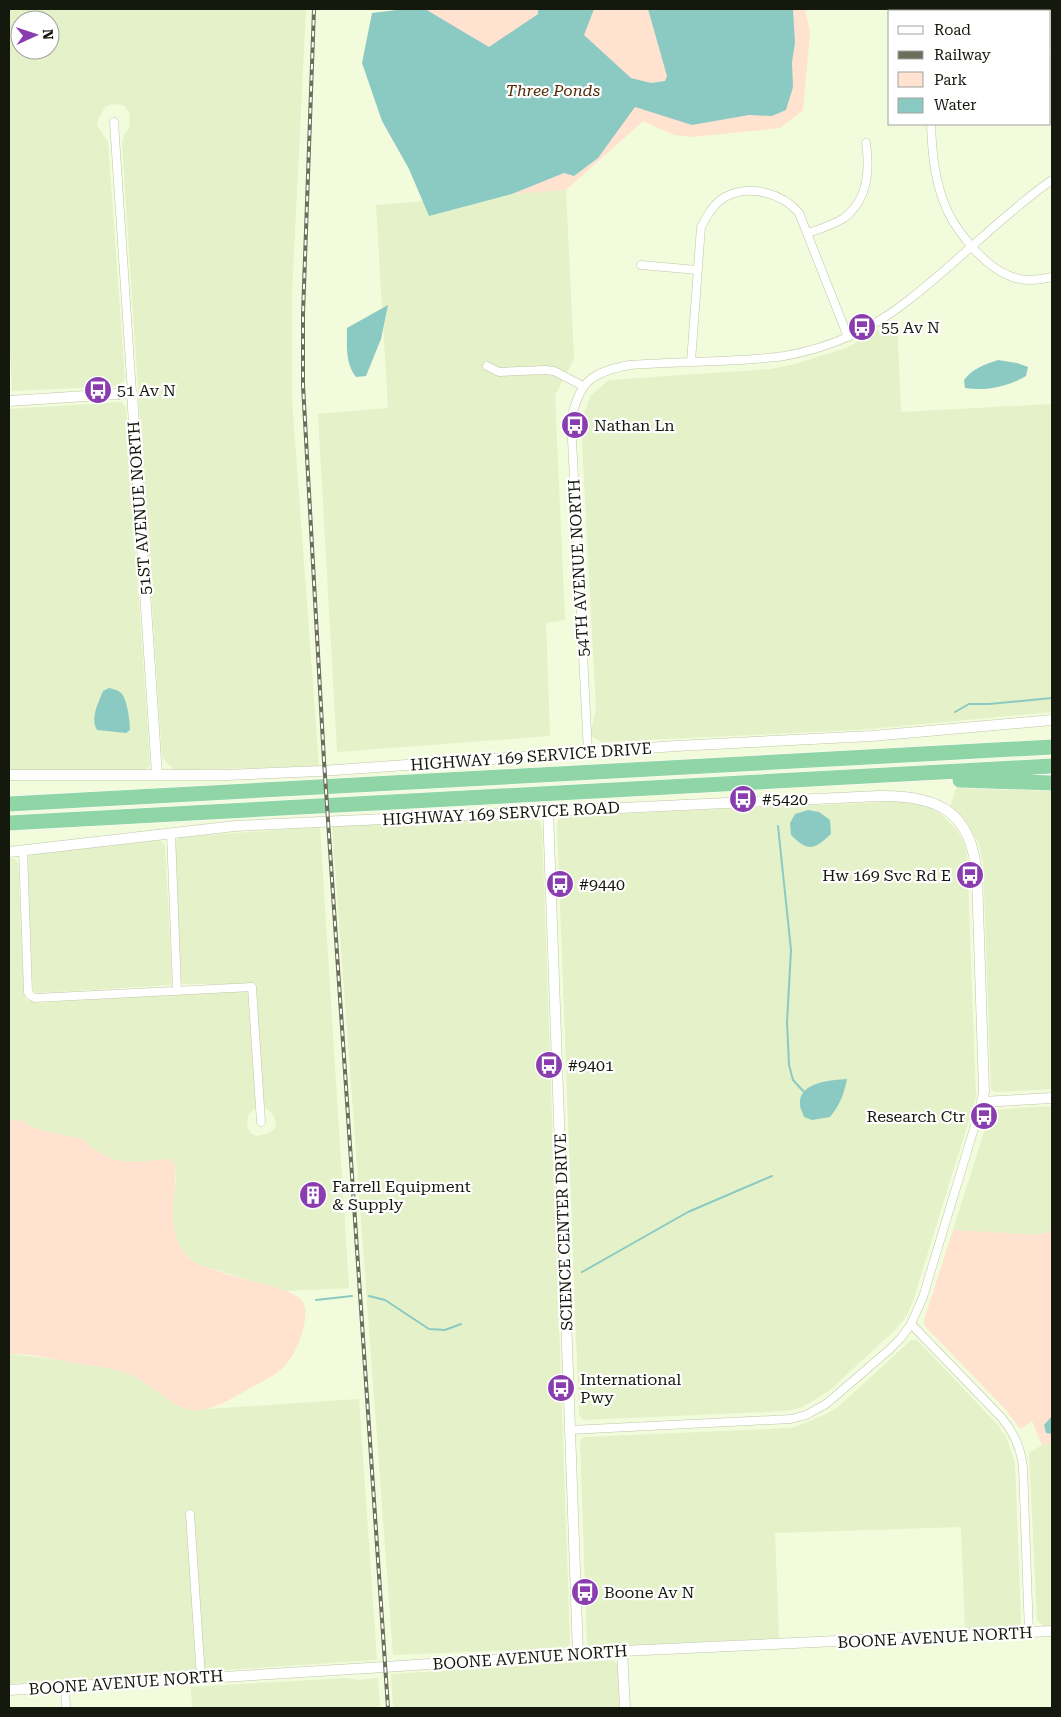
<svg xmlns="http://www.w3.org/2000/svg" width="1061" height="1717" viewBox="0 0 1061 1717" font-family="'Roboto Serif',serif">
<rect width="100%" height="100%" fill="#f2fbdb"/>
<path fill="#e5f1c9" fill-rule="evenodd" d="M9,9H306L292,293V400L319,766L181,770L174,769L168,764L162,757L122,144L124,135L129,129L130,120L129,112L123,105L112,104L105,107L98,119L97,125L108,142L125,380L118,386L12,391L9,323ZM20,20H50V50H20Z
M566,190L574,359L555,395L565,620L546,623L550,736L337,752L318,414L388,408L376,205Z
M897,320L901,412L1052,404V712L858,730L601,742L590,735L596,709L581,423L590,396L609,380L770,369L795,364L846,348Z
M122,402L126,408L150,765L145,771L9,770V409Z
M958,783L1052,787V1089L995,1092L991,1089L983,861L978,842L965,821L950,807Z
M908,801L927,807L941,814L956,829L964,842L967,855L976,1097L913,1301L907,1315L896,1329L829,1391L803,1407L787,1411L583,1420L579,1415L557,823L559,819L565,816Z
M532,818L540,821L542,827L570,1643L567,1648L393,1655L332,826Z
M320,827L349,1288L286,1291L200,1265L186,1255L176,1240L172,1216L176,1178L175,1165L169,1159L134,1162L114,1160L89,1146L83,1139L41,1130L30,1126L23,1121L13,1120L9,1122V858L15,859L18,863L24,995L26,1000L37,1003L244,991L248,993L256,1104L255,1108L249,1114L247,1121L248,1129L252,1134L257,1136L266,1134L274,1129L276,1125L275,1119L272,1113L266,1108L264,1104L255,984H184L182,983L180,978L175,842L180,837Z
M160,840L165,845L172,982L170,985L38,993L35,992L33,989L27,861L29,857L33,854Z
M1052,1106V1230L1038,1235L953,1230L991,1110Z
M911,1340H917L997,1424L1006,1437L1011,1451L1015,1463L1021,1622L1020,1625L1018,1626L965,1630L961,1527L775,1533L779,1638L591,1647L588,1645L587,1643L580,1442L581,1439L585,1437L792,1428L824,1415L838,1407Z
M9,1354L46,1358L119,1370L137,1377L157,1390L174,1404L194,1410L359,1399L377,1660L9,1684Z
M1052,1443V1626H1043L1037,1620L1029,1453L1042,1445Z
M613,1660L619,1666L621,1708H393L391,1674Z
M346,1678L359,1680L378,1678L380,1708H192L191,1687Z"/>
<path fill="#ffe2d0" d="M427,9H805L810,32L803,110L780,128L692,137L674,135L643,121L566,190L512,194Z
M13,1120L23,1121L30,1126L41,1130L83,1139L89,1146L114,1160L134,1162L169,1159L175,1165C177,1196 165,1224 184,1253C195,1269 251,1280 271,1286C280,1289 292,1292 299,1298C309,1305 305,1323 302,1333C292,1363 283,1371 256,1385C240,1394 212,1412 194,1410C171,1408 155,1386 135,1377C117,1368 99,1367 80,1364C57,1360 33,1353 9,1354V1122Z
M953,1230L1038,1235L1052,1230V1443L1042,1445L1032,1421L1020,1429L1006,1410L925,1326L924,1320Z"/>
<path fill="#8bcac3" d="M405,9H425L489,47L538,14V9H594L584,35L631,78L651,83L665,81L667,76L648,9H793L795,43L792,62L793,87L786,110L772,116L749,115L692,125L635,107L598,158L574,176L564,173L512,194L429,216L409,169L382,121L362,63L372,13Z
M388,305L381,339L366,376L356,377C345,363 347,345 347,328Z
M998,360L1017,363L1028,367L1026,376C1007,387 987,391 965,388L964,380C973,368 984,365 998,360Z
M109,688C113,689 118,690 121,693C127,698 130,721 130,730L126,733L97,730C90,718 98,704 103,691Z
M808,810L819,812L830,820L831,834C814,850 808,852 791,835L790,823L795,814Z
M847,1079C844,1094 840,1105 830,1117L812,1120L804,1117C803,1113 800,1109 800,1105C798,1082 831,1080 847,1079Z
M1052,1416V1434L1046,1433L1044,1425Z"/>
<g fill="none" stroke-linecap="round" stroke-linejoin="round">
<path stroke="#8bcac3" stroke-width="2" d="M955,712L969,704H989L1052,698
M778,826L791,950L787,1022L789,1065L793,1080L804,1092
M582,1272L688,1212L772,1176
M369,1296L385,1300L429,1329L445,1330L461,1324
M316,1300L352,1296"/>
<g stroke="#bec7a7" stroke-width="9">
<path id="minor" d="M936,9L937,11
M1019,9L1020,11
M1050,49L1052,50
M114,122L132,393
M931,124C932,150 934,175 943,200C952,227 983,266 1010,276C1024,282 1038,280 1052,277
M808,233C820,229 833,225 844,218C868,200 870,170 866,143
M641,265L697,270
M691,362L701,227C707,216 713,204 725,197C750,184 782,193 799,213L848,337
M487,366L499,372L545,370L554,371L583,386
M588,752L571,420C580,381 590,373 629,365C659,363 689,362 720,361C741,360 763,359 784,356C830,348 874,328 910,299C959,261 1002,215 1052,180
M171,833L177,990
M23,850L28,992L31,996L35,998L252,987L261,1122
M911,1324L1001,1417C1013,1431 1021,1448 1023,1467L1029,1633
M570,1430L791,1419L806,1415L826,1404L889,1350L901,1338L911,1324L923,1297L982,1102
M190,1514L201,1677
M65,1686L66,1708"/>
</g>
<g stroke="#bec7a7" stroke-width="11">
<path id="tertiary" d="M9,401L132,393L157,775
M9,775H226L321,771L676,746L872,736L1052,720
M548,811L578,1654
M9,852L235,826L879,796C939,795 972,812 977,876L984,1092L982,1102L1052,1098
M622,1651L625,1708
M9,1690L385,1667L622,1651L1052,1631"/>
</g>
<g stroke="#fff" stroke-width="16">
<path id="motorway" d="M960,780L1052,783
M9,804L1052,747
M9,823L1052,766"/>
</g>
<use href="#minor" stroke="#fff" stroke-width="8"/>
<use href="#tertiary" stroke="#fff" stroke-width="10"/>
<use href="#motorway" stroke="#90d5a6" stroke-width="15"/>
<g stroke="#6a6f5b" stroke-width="4">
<path id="rail" d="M314,9L303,314V385L324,761L388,1708"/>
</g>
<use href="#rail" stroke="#fff" stroke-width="2" stroke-dasharray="5.5" stroke-linecap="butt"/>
</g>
<defs>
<g id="bus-disc" transform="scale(1.4375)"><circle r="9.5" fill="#893daf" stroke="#fff"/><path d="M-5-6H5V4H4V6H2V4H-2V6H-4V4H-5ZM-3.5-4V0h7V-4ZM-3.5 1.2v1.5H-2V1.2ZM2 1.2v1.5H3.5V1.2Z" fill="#fff"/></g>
<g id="building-disc" transform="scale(1.4375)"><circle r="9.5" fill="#893daf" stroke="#fff"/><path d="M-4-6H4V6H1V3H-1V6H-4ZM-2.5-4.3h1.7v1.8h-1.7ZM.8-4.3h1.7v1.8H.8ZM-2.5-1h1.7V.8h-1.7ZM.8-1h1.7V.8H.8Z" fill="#fff"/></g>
</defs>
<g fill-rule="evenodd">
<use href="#bus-disc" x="862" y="327"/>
<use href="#bus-disc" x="98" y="390"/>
<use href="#bus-disc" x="575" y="425"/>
<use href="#bus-disc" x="743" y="799"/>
<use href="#bus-disc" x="970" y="875"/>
<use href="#bus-disc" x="560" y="884"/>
<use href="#bus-disc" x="549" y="1065"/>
<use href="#bus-disc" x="984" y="1116"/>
<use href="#building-disc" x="313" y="1195"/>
<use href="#bus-disc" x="561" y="1388"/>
<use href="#bus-disc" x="585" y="1592"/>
</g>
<g text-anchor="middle" stroke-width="4.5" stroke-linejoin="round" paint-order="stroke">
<g font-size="16" font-style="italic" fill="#542a09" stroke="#fff">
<text x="553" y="96">Three Ponds</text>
</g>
<g font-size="16" fill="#15180c" stroke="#fff" text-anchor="start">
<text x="881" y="333">55 Av N</text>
<text x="117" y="396">51 Av N</text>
<text x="594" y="431">Nathan Ln</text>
<text x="762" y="805">#5420</text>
<text x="951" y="881" text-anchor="end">Hw 169 Svc Rd E</text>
<text x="579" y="890">#9440</text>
<text x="568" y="1071">#9401</text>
<text x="965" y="1122" text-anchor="end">Research Ctr</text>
<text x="332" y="1192">Farrell Equipment<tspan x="332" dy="18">&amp; Supply</tspan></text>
<text x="580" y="1385">International<tspan x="580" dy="18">Pwy</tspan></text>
<text x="604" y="1598">Boone Av N</text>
</g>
<g font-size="16" fill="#15180c" stroke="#fff">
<text transform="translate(139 508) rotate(-94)" y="6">51ST AVENUE NORTH</text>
<text transform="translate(578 568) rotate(-93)" y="6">54TH AVENUE NORTH</text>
<text transform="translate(531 756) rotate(-4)" y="6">HIGHWAY 169 SERVICE DRIVE</text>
<text transform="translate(501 813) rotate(-3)" y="6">HIGHWAY 169 SERVICE ROAD</text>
<text transform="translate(563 1232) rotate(-92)" y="6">SCIENCE CENTER DRIVE</text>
<text transform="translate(935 1637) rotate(-3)" y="6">BOONE AVENUE NORTH</text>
<text transform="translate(530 1657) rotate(-4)" y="6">BOONE AVENUE NORTH</text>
<text transform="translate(126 1682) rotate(-4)" y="6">BOONE AVENUE NORTH</text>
</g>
</g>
<rect width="1061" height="1717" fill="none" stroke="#15180c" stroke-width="20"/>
<rect x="888" y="10" width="162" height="115" fill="#ffffff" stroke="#a1a39e"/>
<rect x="898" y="26" width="25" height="8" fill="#ffffff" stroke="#a1a39e"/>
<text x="934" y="35" font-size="15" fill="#15180c">Road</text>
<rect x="898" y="51" width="25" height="8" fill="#6a6f5b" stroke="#a1a39e"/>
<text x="934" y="60" font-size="15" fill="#15180c">Railway</text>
<rect x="898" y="72" width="25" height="15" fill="#ffe2d0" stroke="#a1a39e"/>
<text x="934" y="85" font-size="15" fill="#15180c">Park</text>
<rect x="898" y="98" width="25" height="15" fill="#8bcac3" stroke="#a1a39e"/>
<text x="934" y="110" font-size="15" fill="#15180c">Water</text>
<g transform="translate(35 35) rotate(87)"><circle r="24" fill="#ffffff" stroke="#a1a39e"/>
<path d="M0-4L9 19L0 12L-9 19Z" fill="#893daf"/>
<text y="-8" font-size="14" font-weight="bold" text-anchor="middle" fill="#15180c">N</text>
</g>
</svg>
